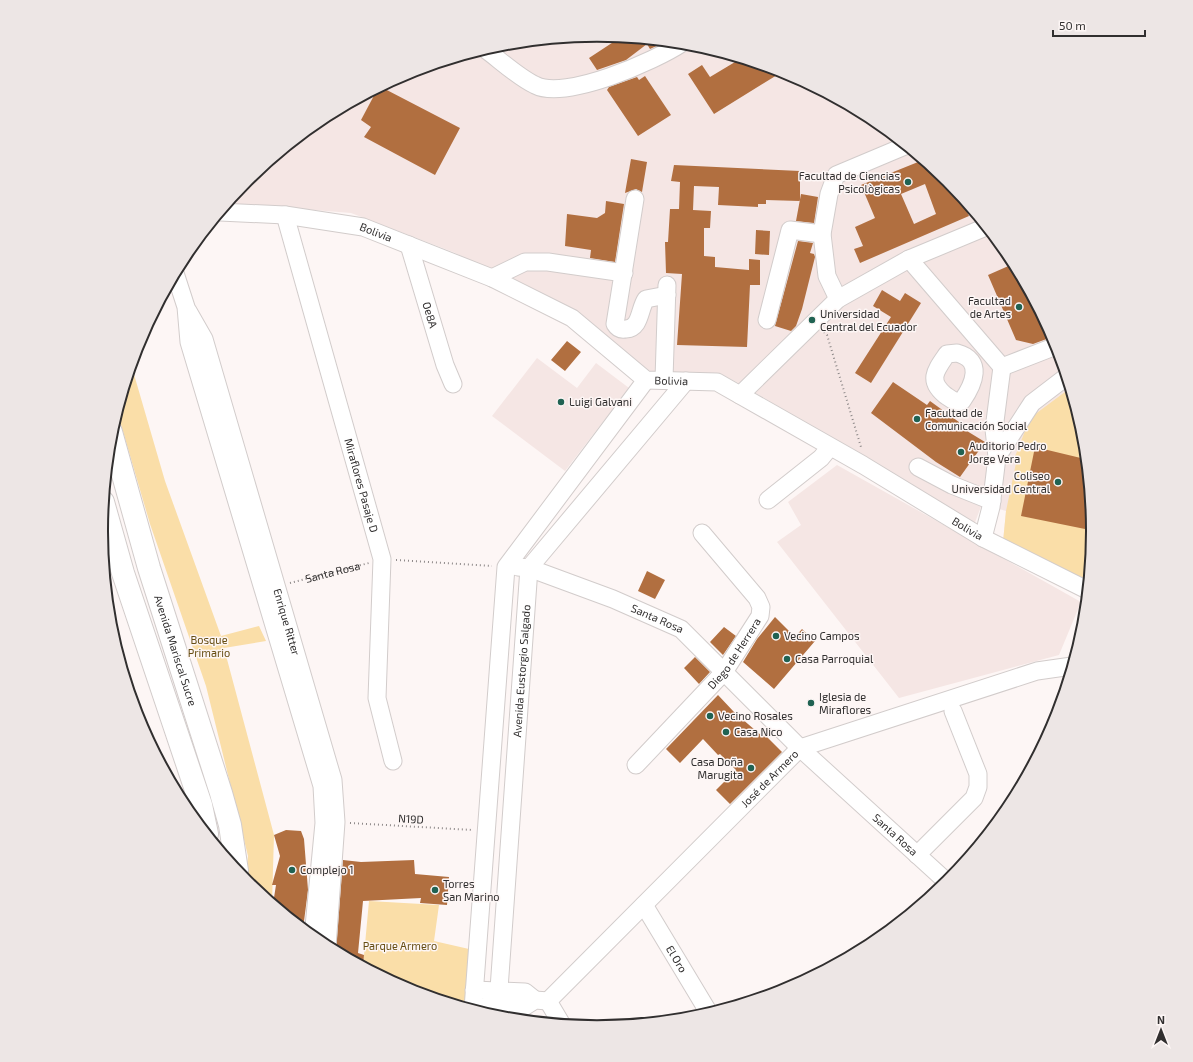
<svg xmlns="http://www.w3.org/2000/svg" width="1193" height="1062" viewBox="0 0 1193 1062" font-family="'Exo 2',sans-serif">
<rect width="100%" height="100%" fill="#fdf6f5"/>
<path fill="#f5e6e4" d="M597,35L693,45L787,73L872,119L947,180L1009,256L1055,341L1083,434L1092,531L1088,579L1003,542L1006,511L982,504L974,525L746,387L721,374L650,371L551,298L453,252L351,213L227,203L246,180L321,118L407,73L500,44Z
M537,358L577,388L596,363L629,388L565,471L492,416Z
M837,465L1081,602L1059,655L899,698L777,542L801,525L788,502Z"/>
<path fill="#fadea8" d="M131,364L165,481L221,636L259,626L266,641L224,648L274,835L272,904L245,881L248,856L206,686L150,524L117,411Z
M1069,389L1083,434L1092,531L1088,579L1072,574L1003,542L1006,511L1016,463L1014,459L1030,418Z
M108,610L141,726L110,628Z
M369,901L439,905L434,941L469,949L472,1009L406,989L363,966Z"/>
<path fill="#b16f40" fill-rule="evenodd" d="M621,37L652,40L665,42L650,49L647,44L626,60L597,70L589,58Z
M740,59L782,72L714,114L688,74L702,65L710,77Z
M645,76L671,115L638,136L607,90L609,87L637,77L639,80Z
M381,87L460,128L435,175L364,137L371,127L361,120L378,88Z
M631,159L647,162L642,192L636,189L625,193Z
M923,160L949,182L960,196L969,216L860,263L854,249L863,246L855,227L875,218L861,185ZM925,184L936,214L914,224L901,194Z
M674,165L800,171V201L766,200V204H758V207L718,205L719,187L694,186L693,210L711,211L710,228H704V256L715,257V267L749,270V259L760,260V285H750L747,347L677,345L682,274L666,273L665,242H668L670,209H679L680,182L671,181Z
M801,194L818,197L814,223L796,221Z
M606,201L624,204L615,262L590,258L591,250L565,246L567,214L597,218L605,213Z
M756,230L770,231L769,255L755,254Z
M798,241L813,243L810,253L814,254L815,257L802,309L796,326L791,331L775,326Z
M1013,264L1052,337L1033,344L1016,340L988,275Z
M882,290L900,301L905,293L921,303L871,383L855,373L891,317L873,306Z
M567,341L581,352L565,371L551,360Z
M893,382L927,405L930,401L963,425L962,428L985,442L960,477L936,462L871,413Z
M1035,447L1085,459L1090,505L1085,529L1021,516Z
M647,571L665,580L655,599L638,591Z
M775,617L795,637L802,629L815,641L774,689L743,662L757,639Z
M724,627L736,636L723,655L710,642Z
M695,657L710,672L699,684L684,668Z
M718,695L734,712L762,736L764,734L782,752L730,804L716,790L736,770L720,754L718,755L703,739L680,763L666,749Z
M286,830L301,831L304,839L308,890L303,929L273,904L276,885H272L280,856L274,835Z
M343,860L361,862L414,860L415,874L449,877L447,905L420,903L421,898L363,901L358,953L364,955L363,966L336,951Z"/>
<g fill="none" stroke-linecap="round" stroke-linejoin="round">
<g stroke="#d2cccb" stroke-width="19">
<g id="minor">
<path d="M485,49C500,60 518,77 535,85C565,101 655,61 682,43"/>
<path d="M635,199L615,324C618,329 621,330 626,329C641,328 639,309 646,299L667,295"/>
<path id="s2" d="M220,212L285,215L363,227L492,278L572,318L646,380L717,382L863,465L983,538L1087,590"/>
<path id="s3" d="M285,215L382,559L377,698L393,761"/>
<path id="s4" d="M409,245L445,365L453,384"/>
<path d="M909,259L1002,367L994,429L997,457"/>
<path d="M175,273L186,307L189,342L322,786L324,823L313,937"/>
<path d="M492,278L525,262H548L624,273"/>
<path d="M838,299L827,276L822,234L829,194L836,175L905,146"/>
<path id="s5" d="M188,311L204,339L333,780L336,822L327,947"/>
<path d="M767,320L790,230L822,234"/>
<path d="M957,353C984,360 974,384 962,401C955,403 951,399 945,395C927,380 936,370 947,354Z"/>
<path d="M1002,367L1056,346"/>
<path d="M664,379L667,285"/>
<path d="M740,395L838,299L909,259L986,227"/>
<path d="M918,467L952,485L992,501"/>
<path d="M768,500L821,458L830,447"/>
<path d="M983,538L991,507L997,457L1032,403L1066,377"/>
<path id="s6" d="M518,567L529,568L613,599L681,629L800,748L947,882"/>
<path id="s7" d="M636,765L724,672L760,616L761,607L757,598L702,533"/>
<path d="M917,855L974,798L978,787V774L953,711"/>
<path id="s8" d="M644,905L709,1013"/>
<path d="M474,990L525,992L535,1000"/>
<path id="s9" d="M548,1001L800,748L1037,671L1072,666"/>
<path d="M548,1001L561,1023"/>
<path d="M487,1006L524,1007L535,1000L548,1001"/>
<path d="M473,1009L506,567L646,380"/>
<path id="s10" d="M497,1017L529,568L686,381"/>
</g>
</g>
<g stroke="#d2cccb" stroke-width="24">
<g id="major">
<path id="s11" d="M111,432L149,568L221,793L230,825L237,871"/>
<path d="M103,502L123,573L201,805L207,834"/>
</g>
</g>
<g stroke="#8e8989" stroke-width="2" stroke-dasharray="1 3" stroke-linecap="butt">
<path d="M824,332L827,335L861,447"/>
<path d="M396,560L492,566"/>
<path id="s1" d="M290,583L369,563"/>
<path d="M350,823L473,830"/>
</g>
<use href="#minor" stroke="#fff" stroke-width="17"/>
<use href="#major" stroke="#fff" stroke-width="22"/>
</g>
<g fill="#206252" stroke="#fdf6f5" stroke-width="1.5">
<circle cx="908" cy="182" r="4"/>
<circle cx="1019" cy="307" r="4"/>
<circle cx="812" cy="320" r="4"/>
<circle cx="561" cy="402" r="4"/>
<circle cx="917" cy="419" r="4"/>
<circle cx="961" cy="452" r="4"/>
<circle cx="1058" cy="482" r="4"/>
<circle cx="776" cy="636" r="4"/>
<circle cx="787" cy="659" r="4"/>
<circle cx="811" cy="703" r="4"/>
<circle cx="710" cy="716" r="4"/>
<circle cx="726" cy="732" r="4"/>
<circle cx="751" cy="768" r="4"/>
<circle cx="292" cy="870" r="4"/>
<circle cx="435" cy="890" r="4"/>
</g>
<g text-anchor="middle" stroke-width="3" stroke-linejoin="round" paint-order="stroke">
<g font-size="11" fill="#312f2f" stroke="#fdf6f5" text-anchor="start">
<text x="900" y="180" text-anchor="end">Facultad de Ciencias<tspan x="900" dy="13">Psicològicas</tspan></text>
<text x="1011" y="305" text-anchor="end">Facultad<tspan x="1011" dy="13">de Artes</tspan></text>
<text x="820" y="318">Universidad<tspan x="820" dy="13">Central del Ecuador</tspan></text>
<text x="569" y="406">Luigi Galvani</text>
<text x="925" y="417">Facultad de<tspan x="925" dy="13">Comunicación Social</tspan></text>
<text x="969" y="450">Auditorio Pedro<tspan x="969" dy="13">Jorge Vera</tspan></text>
<text x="1050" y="480" text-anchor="end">Coliseo<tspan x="1050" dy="13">Universidad Central</tspan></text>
<text x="784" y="640">Vecino Campos</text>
<text x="795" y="663">Casa Parroquial</text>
<text x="819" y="701">Iglesia de<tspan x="819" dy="13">Miraflores</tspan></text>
<text x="718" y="720">Vecino Rosales</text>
<text x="734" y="736">Casa Nico</text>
<text x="743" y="766" text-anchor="end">Casa Doña<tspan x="743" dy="13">Marugita</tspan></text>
<text x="300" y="874">Complejo 1</text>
<text x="443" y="888">Torres<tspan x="443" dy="13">San Marino</tspan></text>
</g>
<g font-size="11" fill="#312f2f" stroke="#fdf6f5">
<text dy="4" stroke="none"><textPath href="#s2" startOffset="158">Bolivia</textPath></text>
<text dy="4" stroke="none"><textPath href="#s4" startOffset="73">Oe8A</textPath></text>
<text dy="4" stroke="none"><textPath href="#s2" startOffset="494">Bolivia</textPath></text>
<text dy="4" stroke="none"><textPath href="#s3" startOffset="281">Miraflores Pasaje D</textPath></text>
<text dy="4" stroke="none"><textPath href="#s2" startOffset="830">Bolivia</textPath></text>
<text dy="4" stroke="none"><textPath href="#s1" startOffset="44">Santa Rosa</textPath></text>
<text dy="4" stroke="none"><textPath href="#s6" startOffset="149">Santa Rosa</textPath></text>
<text dy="4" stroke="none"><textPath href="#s5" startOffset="327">Enrique Ritter</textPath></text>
<text dy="4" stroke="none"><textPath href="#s11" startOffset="228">Avenida Mariscal Sucre</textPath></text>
<text dy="4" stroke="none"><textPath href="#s7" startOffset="149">Diego de Herrera</textPath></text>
<text dy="4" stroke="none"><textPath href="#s10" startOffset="347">Avenida Eustorgio Salgado</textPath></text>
<text dy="4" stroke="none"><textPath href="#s9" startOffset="314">José de Armero</textPath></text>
<text transform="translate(411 819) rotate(3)" y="4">N19D</text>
<text dy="4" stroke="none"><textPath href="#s6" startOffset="472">Santa Rosa</textPath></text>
<text dy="4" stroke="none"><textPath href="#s8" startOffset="63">El Oro</textPath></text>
</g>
<g font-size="11" fill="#674e13" stroke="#fdf6f5">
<text x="209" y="644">Bosque<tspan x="209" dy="13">Primario</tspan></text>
<text x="400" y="950">Parque Armero</text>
</g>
</g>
<path d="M0 0H1193V1062H0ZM108 531a489 489 0 1 1 978 0a489 489 0 1 1-978 0Z" fill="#ede6e5" fill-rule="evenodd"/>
<path fill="none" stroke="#312f2f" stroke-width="2" d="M108 531a489 489 0 1 1 978 0a489 489 0 1 1-978 0Z"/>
<g transform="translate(1161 1030)" stroke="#fdf6f5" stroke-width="3" paint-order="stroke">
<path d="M0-3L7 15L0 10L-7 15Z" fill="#312f2f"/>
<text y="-6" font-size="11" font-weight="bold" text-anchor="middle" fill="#312f2f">N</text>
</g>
<path d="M1053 30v6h92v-6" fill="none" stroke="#312f2f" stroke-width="2"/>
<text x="1059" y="30" font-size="12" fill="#312f2f" stroke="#fdf6f5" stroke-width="3" paint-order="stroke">50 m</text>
</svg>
